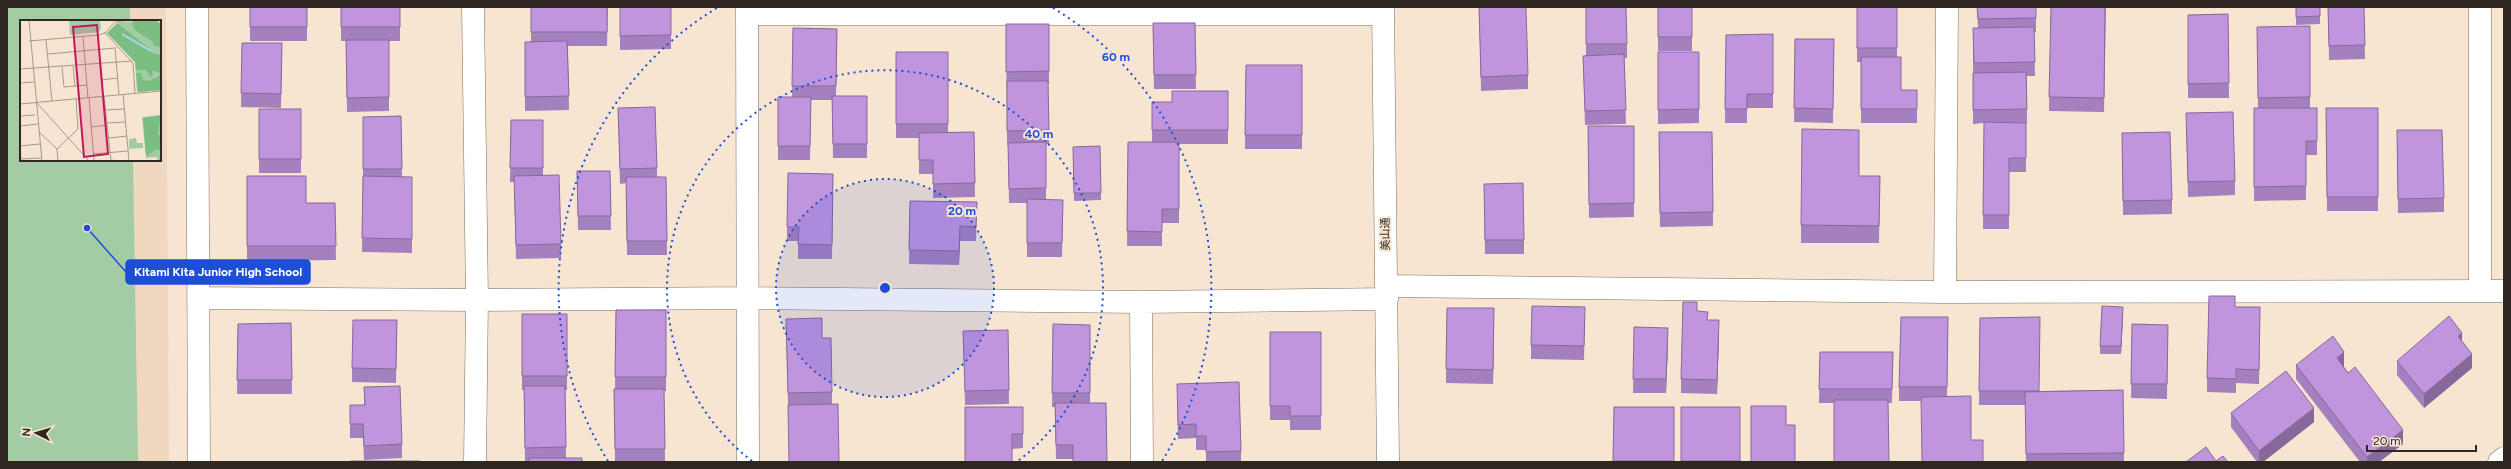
<svg xmlns="http://www.w3.org/2000/svg" width="2511" height="469" viewBox="0 0 2511 469" font-family="Figtree,'Noto Sans JP',sans-serif">
<rect width="100%" height="100%" fill="#f7e5d2"/>
<path fill="#efd8bf" fill-rule="evenodd" d="M7,7H166L169,462H7ZM21,21H160V160H21Z"/>
<path fill="#a3cca5" d="M7,7H130V21H21V160H133L138,462H7Z"/>
<g fill="none" stroke-linecap="round" stroke-linejoin="round">
<g stroke="#7d6e5d" stroke-width="23">
<path id="minor" d="M197,7L199,462
M473,7L477,300L475,462
M747,7L748,462
M1383,7L1388,462
M2480,7V290
M747,14H1383
M1386,286L1945,292L2504,291
M1945,292L1947,7
M199,298L477,300L748,298L1141,302L1387,299
M1141,302L1142,462
M2499,462L2504,458"/>
</g>
<use href="#minor" stroke="#fff" stroke-width="22"/>
</g>
<path fill="#a580be" d="M250,7H307V41H250Z
M341,7H400V41H389V111L347,112L346,41H341Z
M531,7H608L607,46H568L569,110L525,111V42H531Z
M620,7H671V49L620,50Z
M1479,7L1528,75V89L1481,91Z
M1586,7L1627,44V58H1624L1626,124L1585,125L1583,56L1586,55Z
M1658,7H1692V51H1658Z
M1857,7H1897V57L1901,90H1917V123H1861V62H1857Z
M1977,7H2036V32H2034L2035,76H2027V123H2026V172H2009V229H1983L1984,123L1973,124V28H1978Z
M2051,7H2106L2104,112L2049,111Z
M2296,7H2320V24L2296,25Z
M2328,7H2364L2365,59L2329,60Z
M2228,14L2229,98H2188V15Z
M1153,23H1195L1196,89H1154Z
M1006,24H1049V85H1048L1049,144H1046V200H1063L1062,257H1027V203H1009L1008,145H1007Z
M2310,26V108H2317V155H2306V200L2254,201V108H2258L2257,27Z
M793,28L837,29L836,96H867V158H833L832,100H811L810,160H778V97H792Z
M1773,34V108H1747V123H1725L1726,35Z
M1795,39H1834L1833,123L1794,122Z
M242,43H282L281,108L241,107Z
M896,52H948V132H974L975,197L933,198V174H919V138H896Z
M1658,52H1699V123L1658,124Z
M1246,65H1302V149H1245Z
M1228,91V144H1179V223H1162V246H1127L1128,142H1152V102H1172Z
M618,108L657,168V177H666L667,255H627L626,183L620,184Z
M2326,108H2378V211H2327Z
M259,109H301V173H259Z
M2186,113L2235,181V195L2188,197Z
M401,116L402,177H412V253L362,252L363,176V117Z
M511,120H543V175L561,244V258L516,259L514,182H510Z
M1588,126H1634V217L1589,218Z
M1659,132H1712L1713,226L1660,227Z
M2397,144L2444,198V212L2398,213Z
M1100,146L1101,200L1074,201L1073,147Z
M2122,147L2172,200V214L2123,215Z
M577,171H610L611,230H578Z
M833,174L832,259H798V241H787V227Z
M247,176L306,203H335L336,260L247,261Z
M1859,176H1880L1879,243H1801V225Z
M1484,198L1524,240V254H1485Z
M910,201L977,202L976,241H960L959,265L909,264Z
M2235,307L2260,321L2259,384L2236,383V393L2207,392V378Z
M1447,308L1494,323L1493,384L1446,383Z
M616,310H666V391H664L665,462H615L614,389H615Z
M1697,311L1708,320L1719,334L1717,394L1681,393V379Z
M522,314H567V390H565L566,458L525,462L524,390H522Z
M2123,315L2121,354H2100V346Z
M1980,318L2039,391L2123,390L2124,462H2026L2025,405H1979Z
M786,319L822,338L832,392V404L788,405Z
M397,320L396,383L352,382V368Z
M1585,321L1584,360L1531,359V345Z
M291,323L292,394H237L238,324Z
M1053,324L1090,325V403L1073,459H1056L1055,407H1052Z
M2132,324L2168,325L2167,399L2131,398Z
M1634,327L1668,342L1666,393H1633Z
M1008,330L1009,404L965,405L963,331Z
M1948,331L1947,397L1983,462L1921,401H1899V387Z
M1270,332H1321V430H1290V420H1270Z
M2462,342L2472,368L2424,408L2397,375V361Z
M1820,352H1893L1892,403H1819Z
M2296,365L2344,366V367L2403,444L2379,462H2360L2296,379Z
M1177,384L1241,451V462H1206V450H1196V438L1178,439Z
M364,387L402,444V458L364,460L363,438H350V405H364Z
M1023,407V448L1012,449L965,462Z
M1614,407H1674V462H1613Z
M1681,407H1740V462H1681Z
M2231,413L2314,422L2263,462H2257L2231,427Z"/>
<path fill="#86689b" d="M960,226V241L959,265V251Z
M2123,307V315L2121,354V346Z
M1494,308V323L1493,384V370Z
M1719,320V334L1717,394V380Z
M1668,328V342L1666,393V379Z
M2462,333V347L2458,336Z
M2344,352V366L2337,372V358Z
M2472,354V368L2424,408V394Z
M2314,408V422L2263,462H2259V451Z
M2403,430V444L2379,462H2367V457Z"/>
<path fill="#c095dd" stroke="#86689b" d="M250,7H307V27H250Z
M341,7H400V27H341Z
M531,7H607V32H531Z
M620,7H671V35L620,36Z
M1479,7H1526L1528,75L1481,77Z
M1586,7H1626L1627,44H1586Z
M1658,7H1692V37H1658Z
M1857,7H1897V48H1857Z
M1977,7H2036V18L1978,19Z
M2051,7H2105L2104,98L2049,97Z
M2296,7H2320V16L2296,17Z
M2328,7H2364L2365,45L2329,46Z
M2228,14L2229,83L2188,84V15Z
M1153,23H1195L1196,75H1154Z
M1006,24H1049V71L1006,72Z
M2310,26V97L2258,98L2257,27Z
M2034,27L2035,62L1974,63L1973,28Z
M793,28L837,29L836,86H792Z
M1773,34V94H1747V109H1725L1726,35Z
M1795,39H1834L1833,109L1794,108Z
M346,40H389V97L347,98Z
M567,41L569,96L525,97V42Z
M242,43H282L281,94L241,93Z
M896,52H948V124H896Z
M1658,52H1699V109L1658,110Z
M1624,54L1626,110L1585,111L1583,56Z
M1861,57H1901V90H1917V109H1861Z
M1246,65H1302V135H1245Z
M2026,72L2027,109L1973,110V73Z
M1007,81H1048L1049,130L1007,131Z
M1172,91H1228V130H1152V102H1172Z
M832,96H867V144H833Z
M778,97H811L810,146H778Z
M655,107L657,168L620,169L618,108Z
M2254,108H2317V141H2306V186L2254,187Z
M2326,108H2378V197H2327Z
M259,109H301V159H259Z
M2233,112L2235,181L2188,182L2186,113Z
M401,116L402,169H363V117Z
M511,120H543V168H510Z
M1984,122L2026,123V158H2009V215H1983Z
M1588,126H1634V203L1589,204Z
M1802,129L1859,130V176H1880L1879,226L1801,225Z
M2397,130H2442L2444,198L2398,199Z
M974,132L975,183L933,184V160H919V133Z
M1659,132H1712L1713,212L1660,213Z
M2170,132L2172,200L2123,201L2122,133Z
M1046,142V188L1009,189L1008,143Z
M1128,142H1179V209H1162V232L1127,231Z
M1100,146L1101,193H1074L1073,147Z
M577,171H610L611,216H578Z
M788,173L833,174L832,245L798,244L799,227H787Z
M559,175L561,244L516,245L514,176Z
M247,176H306V203H335L336,246H247Z
M363,176L412,177V239L362,238Z
M626,177H666L667,241H627Z
M1523,183L1524,240H1485L1484,184Z
M1027,199L1063,200L1062,243H1027Z
M910,201L977,202L976,227L960,226L959,251L909,250Z
M2209,296H2235V307H2260L2259,370L2236,369V379L2207,378Z
M1683,302H1697V311L1708,312L1707,320H1719L1717,380L1681,379Z
M1532,306L1585,307L1584,346L1531,345Z
M2102,306L2123,307L2121,346H2100Z
M1447,308H1494L1493,370L1446,369Z
M616,310H666V377H615Z
M522,314H567V376H522Z
M2449,316L2462,333L2458,336L2472,354L2424,394L2397,361Z
M1901,317H1948L1947,387H1899Z
M2040,317L2039,391H1979L1980,318Z
M822,318V338H831L832,392L788,393L786,319Z
M353,320H397L396,369L352,368Z
M291,323L292,380H237L238,324Z
M1053,324L1090,325V393H1052Z
M2132,324L2168,325L2167,384H2131Z
M1634,327L1668,328L1666,379H1633Z
M1008,330L1009,390L965,391L963,331Z
M1270,332H1321V416H1290V406H1270Z
M2333,336L2344,352L2337,358L2348,373L2355,367L2403,430L2367,457L2296,365Z
M1820,352H1893L1892,389H1819Z
M2286,371L2314,408L2259,451L2231,413Z
M1239,382L1241,451L1206,452V436H1196V424L1178,425L1177,384Z
M400,386L402,444L364,446L363,424H350V405H365L364,387Z
M524,386H565L566,447L525,448Z
M614,389H664L665,449H615Z
M2123,390L2124,453L2026,454L2025,392Z
M1971,396V440H1983V462H1922L1921,397Z
M1834,400H1888L1889,462H1834Z
M1055,403H1106L1107,462H1073V445H1056Z
M838,404L839,462H789L788,405Z
M1751,406H1786V425H1795V462H1751Z
M965,407H1023V434H1012V462H965Z
M1614,407H1674V461H1613Z
M1681,407H1740V461H1681Z
M2206,447L2216,461L2223,456L2228,462H2186Z
M529,458H582V462H529Z
M351,461H420V462H351Z"/>
<circle cx="885" cy="288" r="109" fill="#1d4ed8" fill-opacity=".12"/>
<g fill="none" stroke="#1d4ed8" stroke-width="2" stroke-dasharray="2 4">
<circle cx="885" cy="288" r="109"/>
<path d="M752 461A218 218 0 1 1 1018 461"/>
<path d="M608 461A327 327 0 0 1 717 8M1053 8A327 327 0 0 1 1162 461"/>
</g>
<g text-anchor="middle" stroke-width="4" stroke-linejoin="round" paint-order="stroke">
<g font-size="11" fill="#2f2821" stroke="#f7e5d2">
<text transform="translate(1385 234) rotate(-91)" y="4">美山通</text>
</g>
</g>
<g transform="translate(20 20)">
<rect width="141" height="141" fill="#f7e5d2"/>
<path d="M49,0H80L81,8L79,12L50,15ZM136,0L141,4V70L117,72L115,42L87,13L99,2ZM141,95V141H137V137L126,138L122,97ZM116,118L117,123H123V128L109,129V119Z" fill="#a3cca5"/>
<path d="M136,0L141,4L140,27L134,26L132,21L116,11L112,4L113,1ZM97,3L129,28L132,33L141,35V70L118,72L116,53H121L123,60L129,61L139,56L140,53L132,50L133,56H130L126,50H116L115,42L87,13ZM141,95L138,113L141,117V132L137,129L126,136L123,98Z" fill="#7bbe81"/>
<path fill="none" stroke="#b6cffa" stroke-width="2" d="M102,14L131,31"/>
<path fill="none" stroke="#a7998b" stroke-width="1" d="M9,0L22,141M85,13L113,43L115,73M63,17L68,78M26,20L32,81M9,21L79,15L85,13L95,2L109,0M95,27L99,75M28,34L95,28M80,44L83,76M53,46L55,66M42,47L44,67L67,65M0,49L112,41M81,60L98,58M0,63L14,62M103,74L109,141M84,76L91,141M69,78L74,141M17,83L69,141M0,84L141,71M86,90L104,89M0,96L15,95M87,103L106,102M0,106L18,104M71,107L87,105M19,112L37,129L38,141M89,118L107,116M0,126L20,124M0,126L1,139M37,129L58,109L56,79M73,134L108,131M0,139L21,138"/>
<path fill="#c2185b" fill-opacity="0.15" stroke="#c2185b" stroke-width="2" d="M77,5L88,134L64,137L53,7Z"/>
<rect width="141" height="141" fill="none" stroke="#2f2821" stroke-width="2"/>
</g>
<circle cx="885" cy="288" r="6" fill="#1d4ed8" stroke="#f7e5d2" stroke-width="2"/>
<g font-size="12" text-anchor="middle" font-weight="bold" fill="#1d4ed8" stroke="#f7e5d2" stroke-width="4" stroke-linejoin="round" paint-order="stroke">
<text x="1116" y="61">60 m</text>
<text x="1039" y="138">40 m</text>
<text x="962" y="215">20 m</text>
</g>
<path fill="none" stroke="#1d4ed8" stroke-width="1.5" d="M87 228L126 272"/>
<circle fill="#1d4ed8" stroke="#f7e5d2" stroke-width="1.5" cx="87" cy="228" r="4"/>
<rect fill="#1d4ed8" stroke="#1d4ed8" stroke-width="1.5" x="126" y="260" width="184" height="24" rx="4"/>
<g font-size="12" text-anchor="middle" font-weight="bold" fill="#fff">
<text x="218" y="276">Kitami Kita Junior High School</text>
</g>
<rect width="2511" height="469" fill="none" stroke="#2f2821" stroke-width="16"/>
<g transform="translate(36 433) rotate(275)" stroke="#f7e5d2" stroke-width="3" paint-order="stroke">
<path d="M0-3L7 15L0 10L-7 15Z" fill="#2f2821"/>
<text y="-6" font-size="11" font-weight="bold" text-anchor="middle" fill="#2f2821">N</text>
</g>
<path d="M2367 445v6h109v-6" fill="none" stroke="#2f2821" stroke-width="2"/>
<text x="2373" y="445" font-size="12" fill="#2f2821" stroke="#f7e5d2" stroke-width="3" paint-order="stroke">20 m</text>
</svg>
